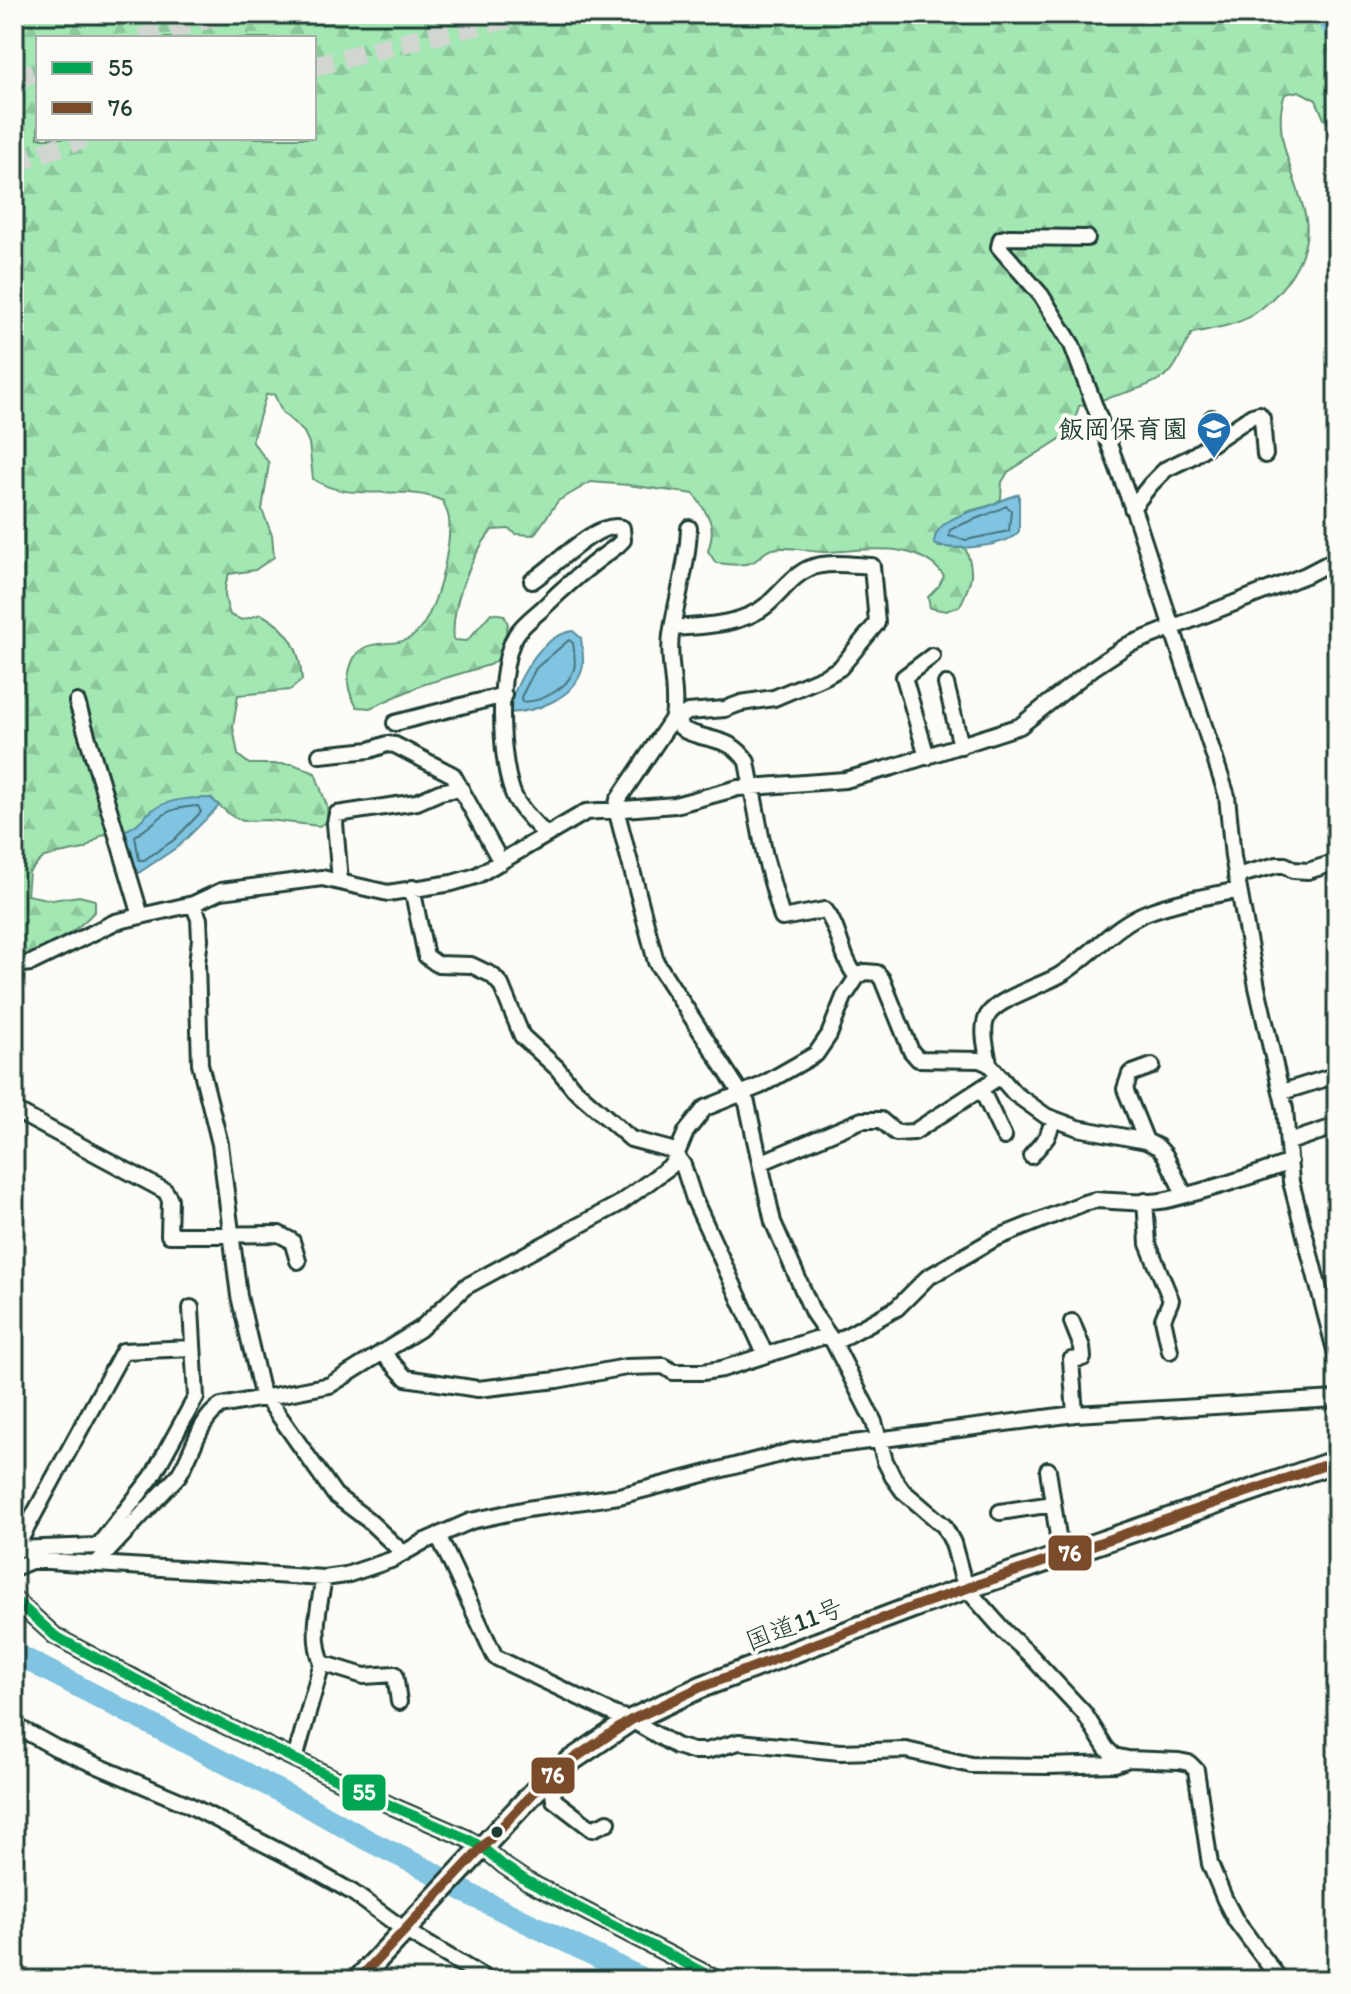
<svg xmlns="http://www.w3.org/2000/svg" width="1351" height="1994" viewBox="0 0 1351 1994" font-family="Itim,'Klee One',sans-serif">
<defs>
<pattern id="forest-firs" width="22" height="20" patternUnits="userSpaceOnUse" patternTransform="scale(2)"><rect width="22" height="20" fill="#a3e7b3"/><path d="M5 1l3.5 6h-7zM16 11l3.5 6h-7z" fill="#8cc79b"/></pattern>
</defs>
<rect width="100%" height="100%" fill="#fdfcf7"/>
<filter id="ink" filterUnits="userSpaceOnUse"><feTurbulence type="fractalNoise" baseFrequency=".0125" numOctaves="2"/><feDisplacementMap in="SourceGraphic" scale="16" xChannelSelector="R" yChannelSelector="G"/><feConvolveMatrix kernelMatrix="1 2 1 2 8 2 1 2 1" color-interpolation-filters="sRGB"/></filter>
<g filter="url(#ink)">
<path fill="url(#forest-firs)" stroke="#619274" stroke-width="2" fill-rule="evenodd" d="M14,14H1317L1337,43V133L1324,119L1316,100L1299,91L1285,94C1270,135 1298,179 1306,219C1312,257 1281,296 1251,316C1234,326 1211,329 1192,333C1186,343 1177,366 1170,372C1151,389 1105,398 1079,406L1071,432L1008,472L1002,482L1001,499L992,505L966,512L939,547L965,548C976,572 971,583 960,606L946,611L930,608L928,597L939,586L944,576C917,538 863,551 823,552C806,552 791,545 773,549C765,550 760,558 753,562C740,567 729,564 716,563L708,551C717,524 709,517 694,494L628,485L591,482L558,501L534,535L516,534L509,529L492,530C471,556 450,607 454,640L467,641L491,613L504,615L508,624L500,658L489,665L422,685L370,708L357,707C350,695 346,685 349,672C358,630 392,652 413,636C436,619 452,546 449,519C448,513 445,507 443,501C403,482 351,505 313,479L309,443L304,432L282,412L274,394L266,395L252,441L269,463L262,510L272,535L274,557L255,570L229,574C222,590 225,600 230,615L242,620L261,614C290,630 300,648 302,680L290,690L238,695L233,727L238,755L249,764H293L315,773L327,806L328,821L319,826L268,820L243,821L230,815L211,798L152,810L134,828L102,835L84,849L44,857L29,872L27,895L52,900L79,896L95,900V911C74,934 44,952 14,959ZM38,38H314V138H38Z"/>
<path fill="#80c4e1" stroke="#598e9c" stroke-width="2" d="M1019,494V531C1009,547 949,552 934,544C934,519 970,512 989,506C999,502 1008,497 1019,494Z
M573,631L581,638C582,648 585,661 582,670C573,699 535,712 508,713L507,709C519,680 538,636 573,631Z
M211,798L219,806L179,846L137,874L133,871L123,831C138,827 142,817 154,809C172,798 191,798 211,798Z"/>
<g fill="none" stroke-linecap="round" stroke-linejoin="round">
<path stroke="#467379" stroke-width="2" d="M1006,506L1011,510L1009,531L966,540L949,536L950,530C968,520 988,516 1006,506Z
M569,640L573,643C574,651 576,661 574,669C568,689 541,702 522,702L521,697L536,668Z
M198,806L201,812L174,840L144,860H139L135,836C164,819 159,808 198,806Z"/>
<path stroke="#80c4e1" stroke-width="22" d="M1325,14L1337,33
M14,1653L304,1804L369,1841L430,1871L471,1895L645,1980"/>
<path stroke="#d1d6d0" stroke-width="20" stroke-dasharray="20 10" stroke-linecap="butt" d="M141,38L223,14
M314,66L414,40L529,14
M14,79L38,71
M14,163L84,138"/>
<g stroke="#1f3d34" stroke-width="20">
<path id="minor" d="M1087,238L1009,237L1001,239L999,247L1041,295L1072,345L1136,517L1227,796L1233,857L1257,987L1285,1109L1291,1182L1337,1358
M1212,418L1222,436
M1132,508L1151,484L1166,469L1191,457L1252,416L1259,414L1262,418L1265,455
M689,528C688,565 676,600 671,635C667,663 678,690 673,718L618,800L616,809L656,962L747,1103L773,1222L813,1313L834,1343L874,1422L885,1461L893,1477L903,1491L944,1526L953,1543L962,1576L974,1597L1005,1632L1029,1654L1084,1713L1106,1748L1114,1756L1128,1759L1179,1761L1189,1763L1196,1770L1210,1864L1225,1900L1236,1921L1280,1980
M532,581C554,567 598,519 622,528L623,540L617,546C590,565 565,586 542,609C533,617 522,625 516,635C496,666 499,765 515,798C522,812 535,823 546,835
M673,628C703,626 744,625 768,604C782,592 793,575 810,568C829,561 852,565 872,566L877,623L840,668L826,676L774,698L741,703L725,709L688,712L677,719
M946,684L961,746
M77,702L141,916
M673,718C677,722 680,728 686,731C709,741 734,738 747,762L765,857L782,918L825,910C841,930 840,957 857,977
M395,723L504,695
M320,755L370,750L387,744L395,745L453,775L501,862
M927,757L904,677L932,656
M1236,876L1277,865H1285L1293,870L1308,871L1337,862
M340,881L335,823L337,814L417,802L440,792L461,788
M412,888L426,956L437,964L471,965L492,975L501,985L522,1036L557,1068L573,1088L631,1139L672,1150L683,1165L694,1199L765,1354
M193,904L199,919L200,939L197,963L200,1064L220,1144L239,1296L261,1390L335,1495L368,1520L403,1553
M14,965L31,963L115,922L193,904L221,891L322,878L388,893L452,883L476,876L586,812L675,805L738,788L845,780L893,767L1020,726L1093,668L1128,645L1306,575L1337,559
M989,1064C987,1050 980,1029 988,1015C998,999 1040,986 1058,976C1090,958 1113,925 1148,912C1177,901 1209,896 1239,890
M981,1089L1004,1137
M1282,1092L1337,1075
M14,1110L165,1191L170,1199L169,1235L279,1234L292,1241L298,1261
M1146,1141L1125,1089L1130,1074L1152,1066
M1289,1142L1337,1126
M1031,1156L1047,1137L1054,1119
M760,1163L862,1120H881L896,1133L914,1132L999,1077
M1145,1201L1148,1244L1171,1300L1163,1319L1170,1351
M1072,1322L1082,1347L1083,1358L1071,1360L1075,1414
M834,1343L897,1308L927,1278L994,1239L1084,1203L1096,1200C1120,1201 1148,1205 1171,1199C1212,1189 1250,1177 1290,1162
M382,1352L406,1378L478,1389L557,1380L626,1367L664,1366L673,1372H703L722,1369L828,1335
M1048,1470L1061,1556
M1000,1512L1053,1504
M438,1535L495,1657L616,1715L631,1720L676,1746L693,1751H706L739,1742L840,1752L906,1750L971,1765L1048,1766L1115,1764L1126,1760
M15,1549L98,1546L152,1477L196,1397L191,1308
M14,1551L123,1351L192,1348
M96,1564L178,1476C194,1453 197,1421 221,1406L330,1385L420,1329L465,1287L619,1204L672,1165L686,1132L705,1108L760,1086L816,1054L829,1035L844,997L857,977L865,972L877,973L882,979L911,1051L918,1059L980,1060L989,1064L1014,1093L1046,1116L1078,1128L1146,1141L1158,1147L1165,1155L1184,1194
M14,1568L31,1561H48L324,1578L346,1575L391,1560L423,1542L471,1521L527,1509L619,1496L792,1451L1075,1414L1337,1399
M324,1578C319,1607 311,1634 322,1663L364,1676L395,1674L399,1702
M14,1599L55,1636L199,1713L394,1807L466,1838L482,1847L503,1865L527,1881L718,1980
M14,1725L56,1748L187,1804L292,1858L352,1892L406,1931L488,1980
M295,1759L322,1663
M563,1768V1776L553,1793L554,1800L592,1829L608,1822
M1327,1980L1337,1973"/>
</g>
<g stroke="#1f3d34" stroke-width="26">
<path id="highway" d="M358,1980L537,1789L569,1762L631,1720L701,1687L921,1604L1337,1461"/>
</g>
<use href="#minor" stroke="#fdfcf7" stroke-width="14"/>
<use href="#highway" stroke="#fdfcf7" stroke-width="20"/>
<g stroke="#fdfcf7" stroke-width="16">
<path id="bus-1" d="M14,1599L55,1636L199,1713L394,1807L466,1838L482,1847L503,1865L527,1881L718,1980"/>
</g>
<g stroke="#fdfcf7" stroke-width="16">
<path id="bus-2" d="M358,1980L537,1789L569,1762L631,1720L701,1687L921,1604L1337,1461"/>
</g>
<use href="#bus-1" stroke="#00a651" stroke-width="10"/>
<use href="#bus-2" stroke="#7a4b2a" stroke-width="10"/>
</g>
</g>
<defs>
<g id="school-pin" transform="scale(1.8)"><path d="M0 17L-7.5 6A9.5 9.5 0 1 1 7.5 6Z" fill="#1f6fb2" stroke="#fdfcf7"/><path d="M0-5L7-2L0 1L-7-2ZM-4 1L0 2.5L4 1V4Q0 6-4 4Z" fill="#fff"/></g>
</defs>
<g fill-rule="evenodd">
<use href="#school-pin" x="1214" y="429"/>
</g>
<circle fill="#1f3d34" stroke="#fdfcf7" stroke-width="3" cx="497" cy="1832" r="7"/>
<g text-anchor="middle" stroke-width="8" stroke-linejoin="round" paint-order="stroke">
<g font-size="26" font-weight="bold" fill="#1f3d34" stroke="#fdfcf7" text-anchor="end">
<text x="1188" y="438">飯岡保育園</text>
</g>
<g font-size="26" fill="#1f3d34" stroke="#fdfcf7">
<text transform="translate(794 1624) rotate(-21)" y="9">国道11号</text>
</g>
</g>
<g stroke="#fdfcf7" stroke-width="3">
<rect x="1047" y="1534" width="46" height="38" rx="8" fill="#7a4b2a"/>
<rect x="530" y="1756" width="46" height="39" rx="8" fill="#7a4b2a"/>
<rect x="341" y="1773" width="46" height="39" rx="8" fill="#00a651"/>
</g>
<g font-size="22" text-anchor="middle" font-weight="bold" fill="#fff">
<text x="1070" y="1561">76</text>
<text x="553" y="1783">76</text>
<text x="364" y="1800">55</text>
</g>
<rect width="1351" height="1994" fill="none" stroke="#fdfcf7" stroke-width="48"/>
<rect x="24" y="24" width="1303" height="1946" fill="none" stroke="#1f3d34" stroke-width="3" filter="url(#ink)"/>
<rect x="36" y="36" width="280" height="104" fill="#fdfcf7" stroke="#a4b0a9" stroke-width="2"/>
<rect x="52" y="62" width="40" height="12" fill="#00a651" stroke="#a4b0a9" stroke-width="2"/>
<text x="108" y="76" font-size="24" fill="#1f3d34">55</text>
<rect x="52" y="102" width="40" height="12" fill="#7a4b2a" stroke="#a4b0a9" stroke-width="2"/>
<text x="108" y="116" font-size="24" fill="#1f3d34">76</text>
</svg>
